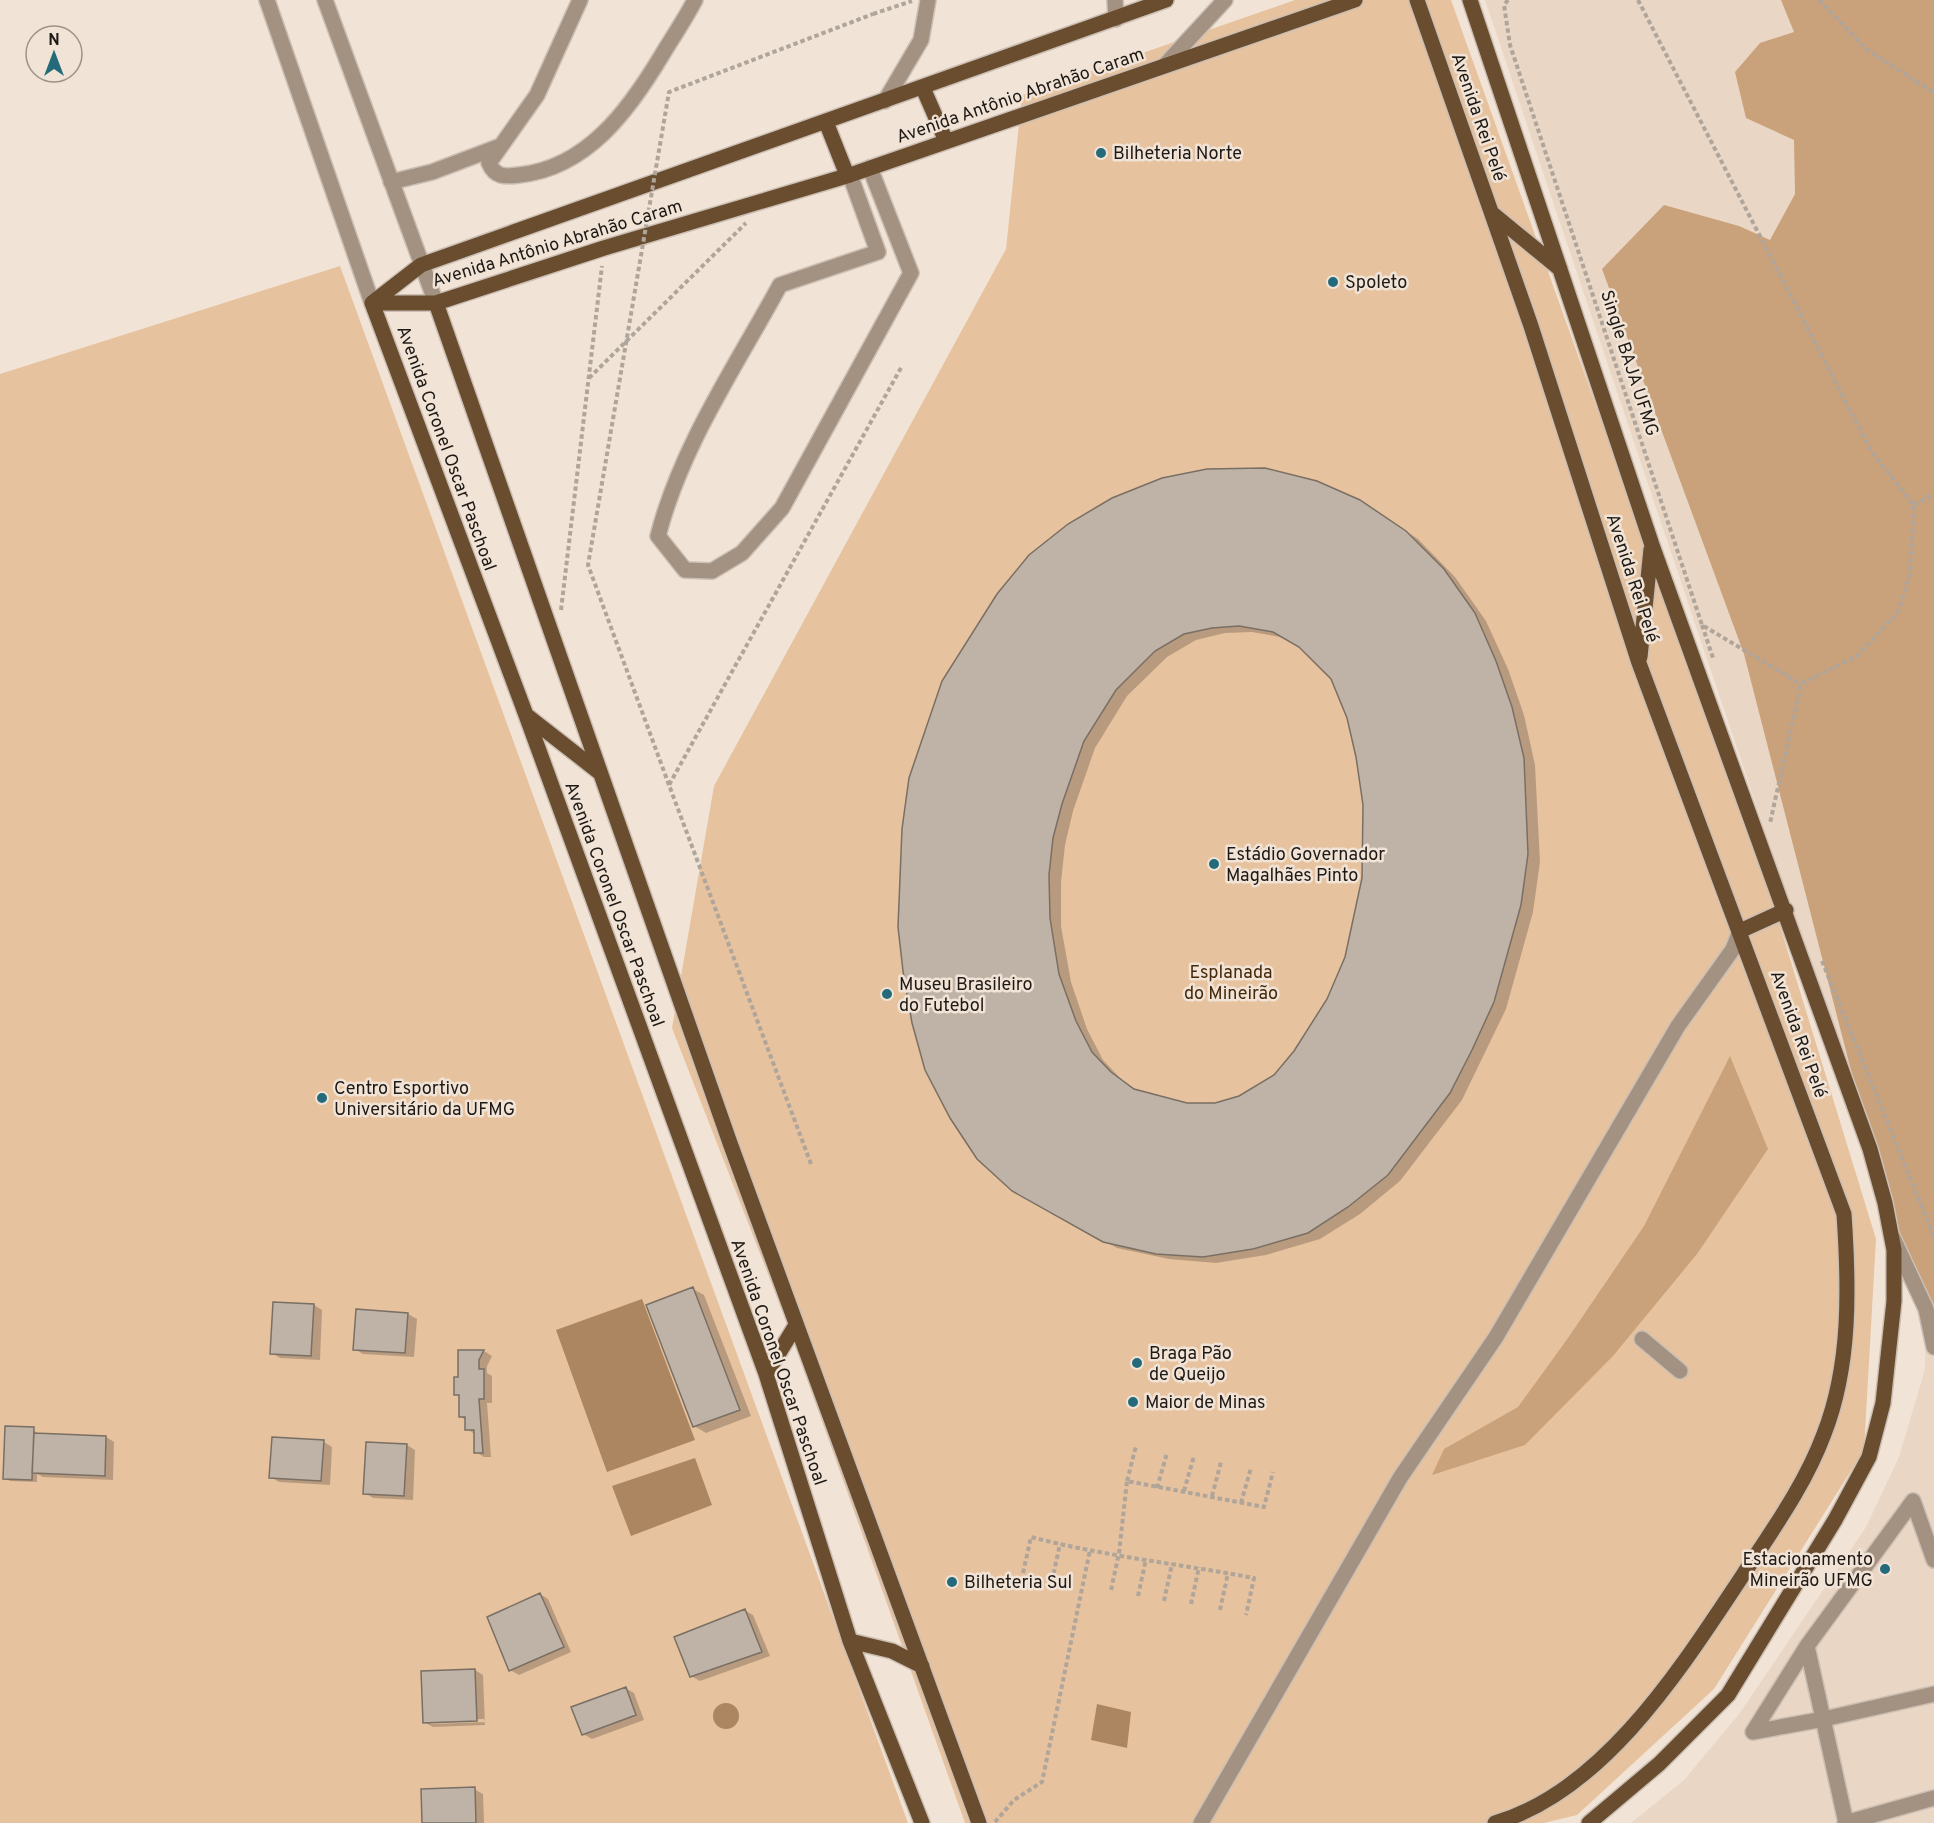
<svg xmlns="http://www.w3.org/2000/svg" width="1934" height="1823" viewBox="0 0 1934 1823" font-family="Overpass,sans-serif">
<rect width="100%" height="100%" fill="#f1e4d7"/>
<path fill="#ead6c5" d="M1485,0H1934V1823H1631L1684,1780L1739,1714L1866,1527L1899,1457L1925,1369L1926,1309Z"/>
<path fill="#e7c29e" d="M1295,0H1451L1768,887L1876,1239L1864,1450L1714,1689L1577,1815L1544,1823H965L786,1320L672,1028L714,786L1006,249L1022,95Z
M340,266L908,1823H0V374Z"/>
<path fill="#c9a27b" d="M1781,0H1934V1325L1885,1203L1744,654L1602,269L1664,205L1739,226L1770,240L1795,194L1794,140L1746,118L1735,72L1760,43L1794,32Z
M1730,1056L1768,1149L1697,1254L1613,1356L1525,1445L1432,1475L1444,1449L1518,1407L1568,1338L1644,1226Z"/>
<path fill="#ac8660" d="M642,1299L695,1440L607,1472L556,1330Z
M695,1458L712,1505L631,1536L612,1486Z
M713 1716a13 13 0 1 1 26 0a13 13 0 1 1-26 0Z
M1097,1704L1131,1712L1127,1748L1091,1740Z"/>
<path fill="#0003" fill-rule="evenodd" d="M1372,509L1418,539L1455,577L1486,621L1508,669L1524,715L1535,765L1540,862L1533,912L1506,1009L1462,1100L1400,1181L1360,1214L1320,1239L1266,1255L1216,1263L1169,1259L1117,1248L1013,1190L911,778ZM1252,632L1286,638L1300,646L1332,678L1348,718L1365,805L1364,879L1347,958L1329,1000L1296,1052L1275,1076L1240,1098L1215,1104L1187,1105L1138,1091L1123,1081L1103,1060L1087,1029L1071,982L1061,926V882L1065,845L1073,811L1095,748L1127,696L1167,657L1196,640L1225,633Z
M693,1289L704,1295L751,1416L706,1433L694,1426Z
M314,1305L322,1310L320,1360L280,1358L272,1353Z
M357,1311L408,1314L417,1319L414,1357L363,1354L355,1349Z
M459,1351H484L492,1356L487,1366V1373L492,1376V1403H487L491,1457H484L476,1452V1435L467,1429L466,1420L461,1417L459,1397L456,1394L459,1379Z
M33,1429L39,1435L106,1437L114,1442L113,1480L43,1477L37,1474V1482L10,1481L4,1478Z
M324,1442L332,1447L330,1485L279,1482L271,1477Z
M407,1445L415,1450L413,1500L373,1498L365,1493Z
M540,1594L548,1599L571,1652L519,1675L510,1670Z
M744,1610L753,1615L770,1656L700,1681L691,1676Z
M475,1670L483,1675L485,1725L433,1727L424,1722ZM484,1719L485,1722L431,1724V1721Z
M625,1688L634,1693L644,1720L592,1739L583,1734Z
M474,1789L483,1794L484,1823H424Z"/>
<path fill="#bfb2a6" stroke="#7a6f64" stroke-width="1.5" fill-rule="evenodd" d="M1265,468L1317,481L1360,500L1406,531L1444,569L1475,613L1496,661L1512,707L1524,758L1528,854L1521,905L1494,1002L1472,1050L1450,1093L1388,1175L1348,1207L1308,1233L1253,1249L1203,1257L1156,1254L1103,1242L1012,1191L977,1159L950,1118L925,1070L912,1023L903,971L898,927L902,829L909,778L942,681L997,594L1029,555L1068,524L1112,498L1162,478L1207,469ZM1239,626L1273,632L1299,647L1331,679L1347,718L1356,757L1363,805L1362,878L1345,957L1327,999L1294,1051L1274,1075L1239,1096L1215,1103H1187L1134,1089L1111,1072L1092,1052L1076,1021L1059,974L1050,918L1049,875L1053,838L1062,804L1084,741L1116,690L1155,651L1184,634L1212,628Z
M693,1287L740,1410L693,1427L646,1305Z
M273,1302L314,1304L311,1356L270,1354Z
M356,1309L408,1313L405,1353L353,1350Z
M458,1350H484L479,1360V1369H484V1399H479L483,1453H474V1430H465V1417H459V1395H454V1377H458Z
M5,1426L34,1427L32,1480L3,1479Z
M34,1433L106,1436L105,1476L32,1473Z
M272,1437L324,1440L321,1481L269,1478Z
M366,1442L407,1444L404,1496L363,1494Z
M540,1593L564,1647L509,1671L487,1617Z
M745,1609L762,1652L690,1677L674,1637Z
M475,1669L477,1721L423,1723L421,1671Z
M626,1687L636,1715L582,1735L571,1707Z
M475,1787L476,1823H422L421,1789Z"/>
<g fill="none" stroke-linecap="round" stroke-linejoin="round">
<g stroke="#cbbfb4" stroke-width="18">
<path id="minor" d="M267,0L372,303
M325,0L436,303
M580,0L537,95L489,163C495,177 504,177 519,175C587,168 629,110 662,55C673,37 685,19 695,0
M1115,0L1116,19
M1164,66L1225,0
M885,101L921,40L928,0
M850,175L878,252L780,285C736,366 681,446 658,536L685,570L712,571L742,553L782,508L911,273L870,168
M391,182L432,172L498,147
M1893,1238L1926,1309L1934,1347
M1642,1339L1680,1371
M1913,1501L1934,1560
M1807,1646L1846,1823
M1753,1732L1807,1646L1913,1501
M1753,1732L1824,1719L1934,1694
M1201,1823L1400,1478L1496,1337L1678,1026L1733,949L1740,931
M1845,1823L1934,1798"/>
</g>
<g stroke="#cbbfb4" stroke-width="18">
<path id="major" d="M1417,0L1531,326L1639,663L1844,1214C1849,1287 1851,1365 1824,1434C1805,1485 1773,1529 1743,1575C1683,1665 1605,1791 1495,1823
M1470,0L1652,545L1870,1149L1885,1203L1894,1250V1301L1883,1403L1869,1457L1835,1520L1728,1695L1659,1764L1589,1823
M923,88L946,141
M826,122L847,175
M1493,214L1560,269
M372,303L526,715L766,1374L850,1641L922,1823
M372,303H436L604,248L850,175L1355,0
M372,303L421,265L1166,0
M436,303L730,1143L979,1823
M1640,657L1651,549
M526,715L599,772
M1740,931L1786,910
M766,1374L796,1325
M850,1641L892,1651L922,1666"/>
</g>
<path stroke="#afa59a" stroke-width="4" stroke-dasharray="4.5 3" stroke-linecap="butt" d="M1508,0L1504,5L1510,45L1702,625L1801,684
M1638,0L1871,451L1914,505L1910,573L1898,612L1857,656L1801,684L1770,823
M1819,0L1866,49L1934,93
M873,14L912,1
M589,378L746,223
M1914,505L1934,494
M561,610L602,266
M1702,625L1713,658
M1822,961L1934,1237
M811,1164L669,785L902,366
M1127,1481L1136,1446
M1157,1488L1167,1453
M1184,1491L1194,1456
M1212,1496L1221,1462
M1241,1503L1251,1468
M1023,1573L1031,1537C1103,1556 1180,1564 1254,1578L1246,1615
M1052,1581L1060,1544
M1111,1590L1119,1553L1127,1481L1264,1507L1273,1472
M1138,1596L1146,1559
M1164,1601L1172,1564
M1191,1604L1199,1567
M1220,1610L1228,1573
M995,1822L1014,1800L1042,1782L1090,1550"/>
<use href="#minor" stroke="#a39181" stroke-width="15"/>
<use href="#major" stroke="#6a4c2e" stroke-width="15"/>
<path stroke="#afa59a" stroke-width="4" stroke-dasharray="4.5 3" stroke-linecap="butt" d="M669,785L588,565L669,92L873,14"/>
</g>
<g fill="#256a7a" stroke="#f1e4d7" stroke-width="2">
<circle cx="1101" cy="153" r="6"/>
<circle cx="1333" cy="282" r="6"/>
<circle cx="1214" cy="864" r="6"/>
<circle cx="887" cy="994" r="6"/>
<circle cx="322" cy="1098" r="6"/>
<circle cx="1137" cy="1363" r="6"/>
<circle cx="1133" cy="1402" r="6"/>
<circle cx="1885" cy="1569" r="6"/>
<circle cx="952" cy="1582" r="6"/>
</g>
<g text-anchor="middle" stroke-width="5" stroke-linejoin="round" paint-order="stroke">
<g font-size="18" fill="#1e1915" stroke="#f1e4d7">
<text transform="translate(1020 95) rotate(-19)" y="6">Avenida Antônio Abrahão Caram</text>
<text transform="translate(1479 117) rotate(71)" y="6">Avenida Rei Pelé</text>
<text transform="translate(557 243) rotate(-17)" y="6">Avenida Antônio Abrahão Caram</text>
<text transform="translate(1630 363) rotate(72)" y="6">Single BAJA UFMG</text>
<text transform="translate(447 448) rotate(70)" y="6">Avenida Coronel Oscar Paschoal</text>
<text transform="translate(1633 578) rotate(72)" y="6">Avenida Rei Pelé</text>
<text transform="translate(615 904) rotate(70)" y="6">Avenida Coronel Oscar Paschoal</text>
<text transform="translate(1799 1034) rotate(70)" y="6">Avenida Rei Pelé</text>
<text transform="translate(779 1362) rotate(71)" y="6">Avenida Coronel Oscar Paschoal</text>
</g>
<g font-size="18" fill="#1e1915" stroke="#f1e4d7" text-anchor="start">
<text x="1113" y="159">Bilheteria Norte</text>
<text x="1345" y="288">Spoleto</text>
<text x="1226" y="860">Estádio Governador<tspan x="1226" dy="21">Magalhães Pinto</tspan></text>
<text x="899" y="990">Museu Brasileiro<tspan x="899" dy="21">do Futebol</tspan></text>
<text x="334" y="1094">Centro Esportivo<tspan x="334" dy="21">Universitário da UFMG</tspan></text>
<text x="1149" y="1359">Braga Pão<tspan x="1149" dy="21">de Queijo</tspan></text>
<text x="1145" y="1408">Maior de Minas</text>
<text x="1873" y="1565" text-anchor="end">Estacionamento<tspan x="1873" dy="21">Mineirão UFMG</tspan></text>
<text x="964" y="1588">Bilheteria Sul</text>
</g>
<g font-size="18" fill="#45290a" stroke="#f1e4d7">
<text x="1231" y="978">Esplanada<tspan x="1231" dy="21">do Mineirão</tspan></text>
</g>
</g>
<g transform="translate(54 54)"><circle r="28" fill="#f1e4d7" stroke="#9d9389" stroke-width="1.5"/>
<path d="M0-4.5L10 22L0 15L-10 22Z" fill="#256a7a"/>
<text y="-9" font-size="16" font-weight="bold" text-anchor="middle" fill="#1e1915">N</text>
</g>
</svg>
